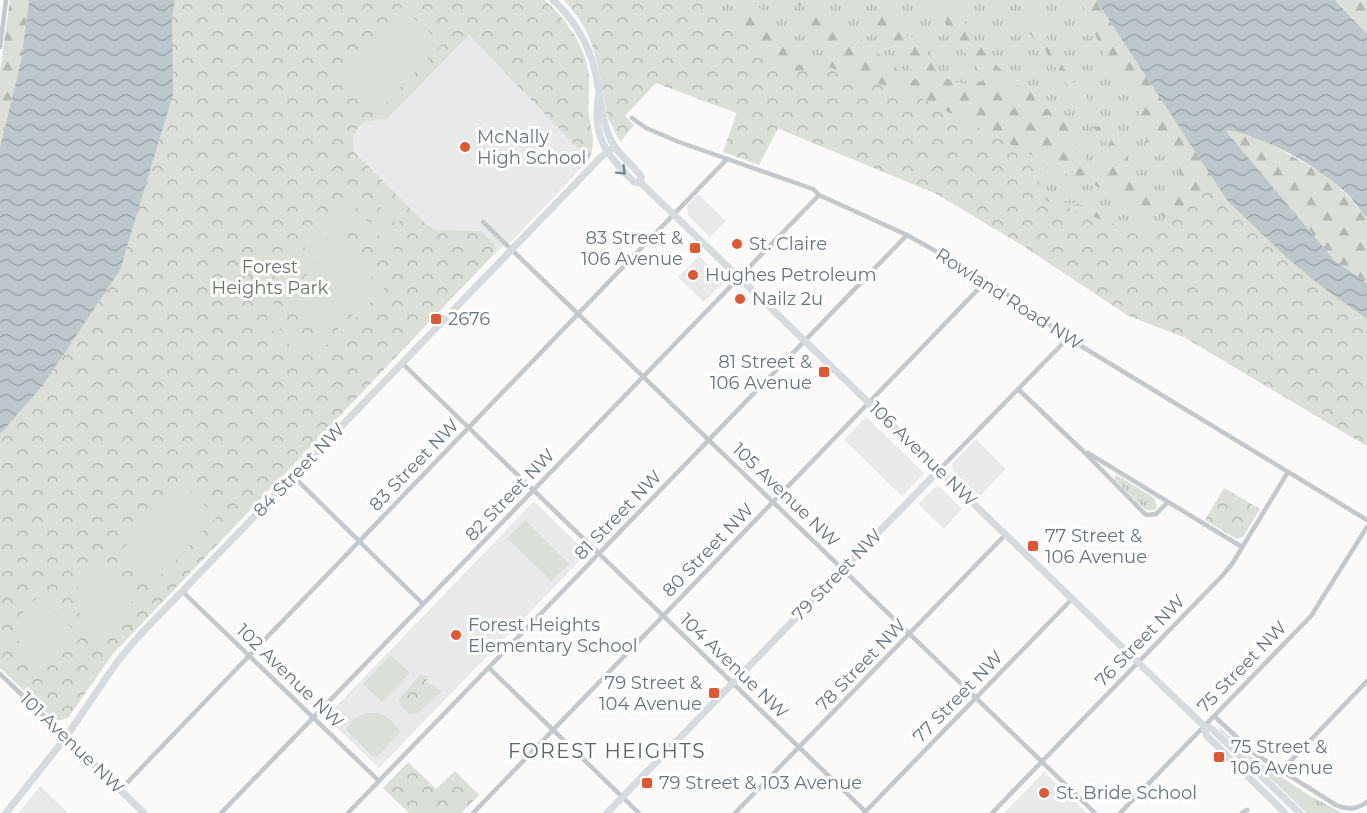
<svg xmlns="http://www.w3.org/2000/svg" width="1367" height="813" viewBox="0 0 1367 813" font-family="Montserrat,sans-serif">
<defs>
<pattern id="grass-tufts" width="24" height="20" patternUnits="userSpaceOnUse" patternTransform="scale(1.5)"><rect width="24" height="20" fill="#dadfd7"/><path d="M3 7l-1-3M5 7V3M7 7l1-3M15 17l-1-3M17 17v-4M19 17l1-3" fill="none" stroke="#b4b9b4"/></pattern>
<pattern id="forest-firs" width="22" height="20" patternUnits="userSpaceOnUse" patternTransform="scale(1.5)"><rect width="22" height="20" fill="#dadfd7"/><path d="M5 1l3.5 6h-7zM16 11l3.5 6h-7z" fill="#b4b9b4"/></pattern>
<pattern id="park-crowns" width="20" height="18" patternUnits="userSpaceOnUse" patternTransform="scale(1.5)"><rect width="20" height="18" fill="#dadfd7"/><path d="M2 6a3 3 0 1 1 6 0M12 15a3 3 0 1 1 6 0" fill="none" stroke="#b4b9b4"/></pattern>
<pattern id="water-waves" width="16" height="10" patternUnits="userSpaceOnUse" patternTransform="scale(1.5)"><rect width="16" height="10" fill="#bbc7cb"/><path d="M0 5q4-4 8 0t8 0" fill="none" stroke="#9ca6aa"/></pattern>
</defs>
<rect width="100%" height="100%" fill="#fafaf8"/>
<path fill="#e8e9e9" d="M469,35L589,160L513,240L496,252L494,244L437,230L427,225L354,152L352,142L355,131L362,123L370,120H386Z
M698,194L726,221L710,237L688,215L687,206Z
M699,256L725,281L704,302L678,277Z
M866,417L924,473L902,496L844,440Z
M976,439L1006,469L979,497L953,471L952,464Z
M940,487L962,509L944,529L918,504L934,488Z
M534,501L587,553L379,768L326,717Z
M1044,772L1087,813H1004Z
M40,786L68,813H19Z"/>
<path fill="url(#grass-tufts)" d="M693,0H1096L1218,185L1185,205L1158,227L1129,229L1044,200L780,76L734,23Z
M1117,475L1154,498L1157,507L1155,510H1146L1114,479Z
M1218,726L1255,760L1307,794L1342,813H1307L1221,732Z"/>
<path fill="url(#forest-firs)" fill-rule="evenodd" d="M10,0H29L21,61L0,147V71Z
M564,0H693L734,23L747,19L737,4V0C758,0 768,14 773,33L783,35L789,47L787,58L789,67L807,64L825,53V45L806,19L804,6L794,4L792,0C827,0 821,15 846,31H851L911,81L917,78L912,71L875,25V20L880,16L889,17L899,21C903,41 912,33 922,42C928,49 929,60 934,68C945,82 966,87 982,81L983,76L972,59L963,51L978,44L1001,70L1009,76V86L1019,85L1030,91L1040,103L1066,124L1078,149L1097,170L1104,169L1112,155L1105,141L1092,126L1103,127L1114,144L1124,152L1127,159L1133,163C1138,181 1150,193 1166,200C1180,190 1181,174 1178,158L1170,154L1159,138L1147,143L1134,93L1123,83L1118,70L1104,54L1080,0H1096L1227,200L1284,255L1321,286L1367,319V446L1184,337L1129,316L1025,247L937,194L777,128L656,83L602,85C596,54 588,23 564,0ZM1048,167L1068,175H1073L1076,178H1084L1108,193L1139,206H1147L1168,219L1158,227L1147,228L1109,217L1082,205L1048,200L1045,194L1041,174Z
M932,0H948L973,34L974,40L957,44Z
M1335,0H1367V34L1339,3Z
M1034,14L1070,79L1091,103L1093,114L1086,116L1045,50L1029,33L1027,15Z
M1224,129L1261,139L1327,176L1345,193L1367,218V283L1335,261Z"/>
<path fill="url(#park-crowns)" d="M175,0H544C566,17 587,49 589,78C590,90 587,103 589,115C592,135 596,140 589,160L469,35L386,120C363,118 350,126 354,152L427,225L437,230L481,231L494,244L496,252L112,655L68,718L56,721L0,668V434L16,414L172,19Z
M564,0H693L734,23L780,76L822,65L917,96L1045,162L1037,174L1045,200L1129,229L1158,227L1185,205L1218,185C1229,203 1243,216 1258,230C1292,263 1328,293 1367,319V446L1184,337L1129,316L1025,247L937,194L778,128L759,165L723,152L737,112L656,83L625,116L634,125L620,142L607,116L597,58L590,36L579,18Z
M1224,488L1260,509L1243,537L1237,539L1205,520Z
M421,674L427,677L426,682L442,691L419,712L410,715L401,706L399,699Z
M408,762L436,789L455,771L479,795L461,813H409L383,788Z"/>
<path fill="#dadfd7" fill-rule="evenodd" d="M402,7L442,44L380,109L341,72Z
M388,195L407,213L396,224L378,205Z
M352,200L358,206L347,218C387,216 409,254 386,287L332,342C289,367 246,319 275,279ZM349,225C382,223 400,257 381,283C367,297 338,334 321,341C286,355 260,314 281,285L331,234L339,228Z
M345,235L380,269L318,333L283,299Z
M184,485L217,517L155,581L122,549Z
M525,520L569,564L551,581L507,538Z
M98,562L133,596V601L99,635C70,618 69,580 98,562Z
M39,597L74,630V635L41,669C11,653 10,615 39,597Z
M391,655L410,673L382,702L363,684Z
M366,713C381,711 393,718 400,732L378,756H372L346,730L353,719Z"/>
<path fill="url(#water-waves)" d="M29,0H175L172,19L173,94L120,270L43,385L0,434V147L21,61Z
M1096,0H1335L1367,34V218C1359,209 1352,198 1343,190C1315,165 1262,135 1225,130L1335,261L1367,283V319L1321,286L1284,255L1227,200Z"/>
<g fill="none" stroke-linecap="round" stroke-linejoin="round">
<path stroke="#c3c8cc" stroke-width="4.5" d="M0,47L6,0
M632,118L646,128L679,142L813,189L819,195L907,235L987,280L1068,338L1367,520
M483,222L1095,813
M402,363L867,813
M1018,389L1082,450L1146,515L1156,514L1168,502
M1088,453L1242,547
M939,470L1068,338
M293,476L423,604
M182,591L379,781
M489,668L639,813
M0,674L66,737
M1214,716L1255,754L1336,805C1347,810 1357,810 1367,802
M1281,771L1367,681
M120,790L727,159
M221,813L819,195
M348,813L907,235
M473,813L987,280
M735,813L1005,535
M864,813L1072,599
M992,813L1222,576L1232,564L1288,472
M1120,813L1311,616L1367,527
M1242,813L1247,810"/>
<path stroke="#d6dbdf" stroke-width="7" d="M553,0C578,23 593,52 598,86C601,102 602,120 609,136C616,153 630,162 641,176V183
M599,94C591,135 606,155 634,182L641,183L1204,726L1212,729L1300,813
M1204,726L1206,735L1285,813
M66,737L144,813
M6,813L66,737L117,662L138,637L601,157L614,147
M607,813L939,470"/>
</g>
<defs><path id="oneway-chevron" d="M-2-3.5L2.5 0L-2 3.5" fill="none" stroke-width="1.6" stroke-linecap="round" stroke-linejoin="round" transform="scale(1.5)"/></defs>
<use stroke="#768591" href="#oneway-chevron" transform="translate(622 171) rotate(45)"/>
<g fill="#e4572e" stroke="#fff" stroke-width="2">
<circle cx="465" cy="147" r="6"/>
<circle cx="737" cy="244" r="6"/>
<rect x="689" y="242" width="12" height="12" rx="3"/>
<circle cx="693" cy="275" r="6"/>
<circle cx="740" cy="299" r="6"/>
<rect x="430" y="313" width="12" height="12" rx="3"/>
<rect x="818" y="366" width="12" height="12" rx="3"/>
<rect x="1027" y="540" width="12" height="12" rx="3"/>
<circle cx="456" cy="635" r="6"/>
<rect x="708" y="687" width="12" height="12" rx="3"/>
<rect x="1213" y="751" width="12" height="12" rx="3"/>
<rect x="641" y="777" width="12" height="12" rx="3"/>
<circle cx="1044" cy="793" r="6"/>
</g>
<g text-anchor="middle" stroke-width="6" stroke-linejoin="round" paint-order="stroke">
<g font-size="18" fill="#657683" stroke="#fff" text-anchor="start">
<text x="477" y="143">McNally<tspan x="477" dy="21">High School</tspan></text>
<text x="683" y="244" text-anchor="end">83 Street &amp;<tspan x="683" dy="21">106 Avenue</tspan></text>
<text x="749" y="250">St. Claire</text>
<text x="705" y="281">Hughes Petroleum</text>
<text x="752" y="305">Nailz 2u</text>
<text x="448" y="325">2676</text>
<text x="812" y="368" text-anchor="end">81 Street &amp;<tspan x="812" dy="21">106 Avenue</tspan></text>
<text x="1045" y="542">77 Street &amp;<tspan x="1045" dy="21">106 Avenue</tspan></text>
<text x="468" y="631">Forest Heights<tspan x="468" dy="21">Elementary School</tspan></text>
<text x="702" y="689" text-anchor="end">79 Street &amp;<tspan x="702" dy="21">104 Avenue</tspan></text>
<text x="1231" y="753">75 Street &amp;<tspan x="1231" dy="21">106 Avenue</tspan></text>
<text x="659" y="789">79 Street &amp; 103 Avenue</text>
<text x="1056" y="799">St. Bride School</text>
</g>
<g font-size="18" fill="#687a64" stroke="#fff">
<text x="270" y="273">Forest<tspan x="270" dy="21">Heights Park</tspan></text>
</g>
<g font-size="18" fill="#657683" stroke="#fff">
<text transform="translate(1009 299) rotate(33)" y="6">Rowland Road NW</text>
<text transform="translate(923 454) rotate(44)" y="6">106 Avenue NW</text>
<text transform="translate(414 465) rotate(-46)" y="6">83 Street NW</text>
<text transform="translate(299 470) rotate(-46)" y="6">84 Street NW</text>
<text transform="translate(510 495) rotate(-46)" y="6">82 Street NW</text>
<text transform="translate(786 495) rotate(44)" y="6">105 Avenue NW</text>
<text transform="translate(618 515) rotate(-46)" y="6">81 Street NW</text>
<text transform="translate(708 550) rotate(-46)" y="6">80 Street NW</text>
<text transform="translate(837 575) rotate(-46)" y="6">79 Street NW</text>
<text transform="translate(1140 641) rotate(-46)" y="6">76 Street NW</text>
<text transform="translate(861 665) rotate(-46)" y="6">78 Street NW</text>
<text transform="translate(734 666) rotate(44)" y="6">104 Avenue NW</text>
<text transform="translate(1242 667) rotate(-46)" y="6">75 Street NW</text>
<text transform="translate(290 676) rotate(44)" y="6">102 Avenue NW</text>
<text transform="translate(958 697) rotate(-46)" y="6">77 Street NW</text>
<text transform="translate(72 743) rotate(44)" y="6">101 Avenue NW</text>
</g>
<g font-size="20" letter-spacing="1.5" fill="#57646e" stroke="#fff">
<text x="607" y="758">FOREST HEIGHTS</text>
</g>
</g>
</svg>
